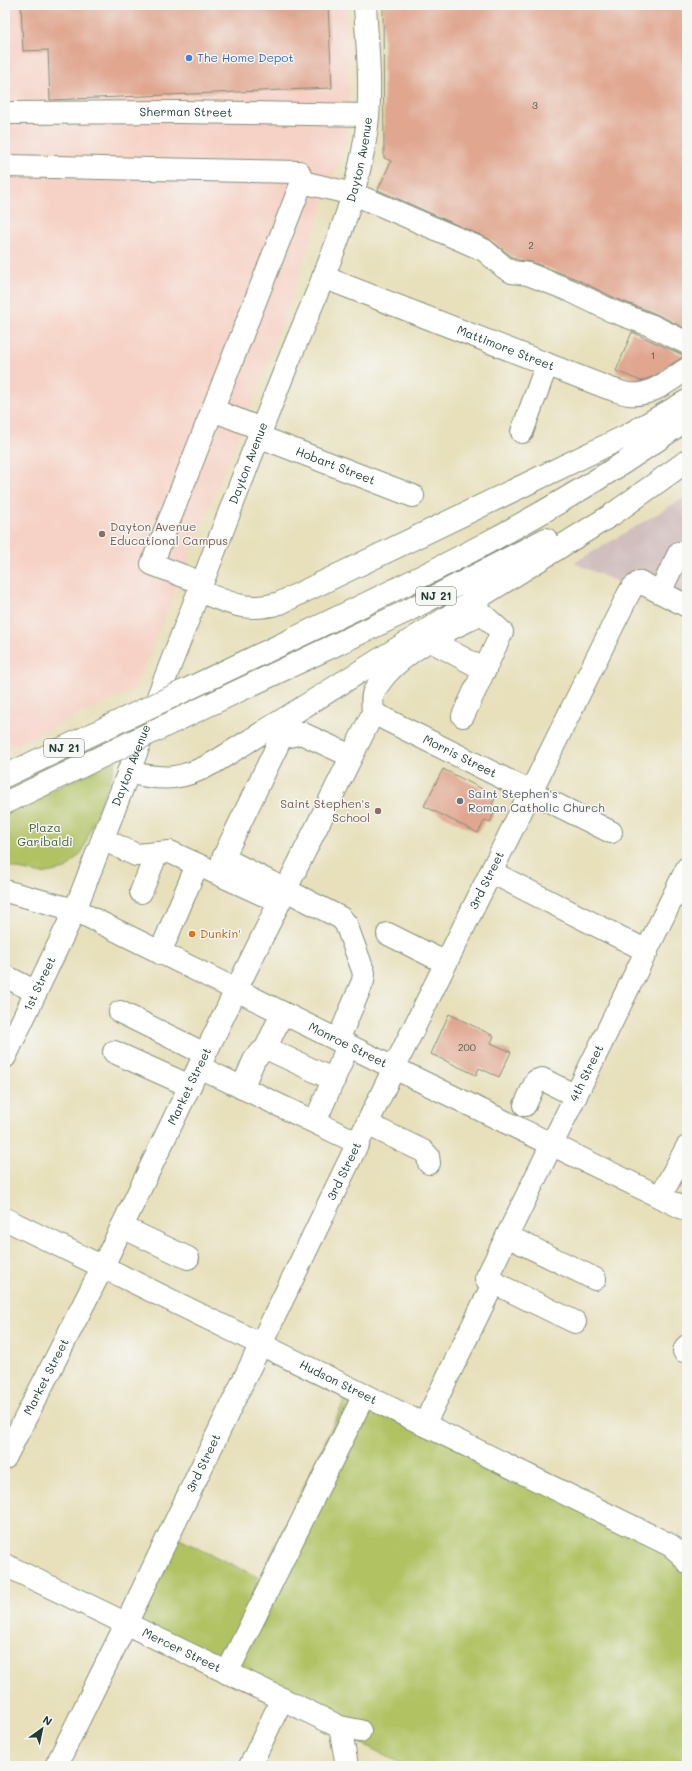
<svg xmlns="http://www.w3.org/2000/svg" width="692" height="1771" viewBox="0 0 692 1771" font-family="Mali,sans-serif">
<rect width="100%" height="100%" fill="#f6f6f2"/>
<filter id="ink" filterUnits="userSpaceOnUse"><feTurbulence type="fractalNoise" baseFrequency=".025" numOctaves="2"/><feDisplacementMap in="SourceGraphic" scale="8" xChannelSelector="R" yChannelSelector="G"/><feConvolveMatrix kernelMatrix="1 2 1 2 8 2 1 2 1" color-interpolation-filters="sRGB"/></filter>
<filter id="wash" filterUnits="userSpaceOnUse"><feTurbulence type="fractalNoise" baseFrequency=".012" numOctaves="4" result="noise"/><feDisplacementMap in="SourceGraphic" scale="16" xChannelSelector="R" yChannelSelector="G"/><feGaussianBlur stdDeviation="0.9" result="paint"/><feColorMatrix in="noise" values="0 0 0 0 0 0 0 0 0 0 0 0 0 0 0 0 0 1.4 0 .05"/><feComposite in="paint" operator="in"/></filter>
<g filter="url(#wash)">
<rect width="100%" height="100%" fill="#e7e0bb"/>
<path fill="#f6d1c5" d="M5,5H346L349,60V134L262,379L135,689L5,750Z"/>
<path fill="#d1bfbf" d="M687,496V612L574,563Z"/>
<path fill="#b1c264" stroke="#68804c" d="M117,760L82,852L66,869L42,874L5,866V812Z
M350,1389L687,1557V1766H406L128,1625L173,1536L260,1578Z"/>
<g id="blocks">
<path fill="#e0a68f" d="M21,5H328L332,88L50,100L48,50L23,51Z
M383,5H687V329L654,313L617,299L574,278L532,262L518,260L512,257L489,239L378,190L391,161L384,158Z
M632,332L683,355L681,358L654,376L641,381L616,371Z
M443,769L496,796L490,809L495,811L490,822L485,820L478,833L424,806Z
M449,1014L494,1036L491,1043L511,1052L499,1077L479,1068L476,1075L431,1054Z"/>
</g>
</g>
<g filter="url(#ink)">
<use href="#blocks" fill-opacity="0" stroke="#838e78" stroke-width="1"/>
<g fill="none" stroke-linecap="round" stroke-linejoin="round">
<g stroke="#838e78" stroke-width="24">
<g id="minor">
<path id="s1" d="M5,113L178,112L368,115"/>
<path d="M5,166L299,172L302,182L152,564L202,583"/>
<path d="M302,182L353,194L378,204L484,250L505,268L512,272L528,274L569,290L612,311L650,325L687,343"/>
<path id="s2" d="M323,277L608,388C615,390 622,393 629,394C650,397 670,380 687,369"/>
<path d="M213,410L261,429"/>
<path d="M522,432L547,364"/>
<path id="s3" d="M258,436L413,496"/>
<path id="s4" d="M199,591C229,514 258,437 289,360C320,284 357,208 367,126C372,86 367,45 365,5"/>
<path d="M660,592L679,553L687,557"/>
<path d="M431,641L485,670"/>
<path id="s5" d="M373,713L611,832"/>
<path d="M103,839L136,855L170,852L264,895"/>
<path d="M491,872L647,951"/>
<path d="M141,892L157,853"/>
<path d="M388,934L446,963"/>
<path d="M160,953L197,865"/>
<path d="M5,976L36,992"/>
<path d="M120,1012L205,1054"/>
<path d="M338,1040L363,981L364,973L346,924L341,918L223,858L281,738L301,733L351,756"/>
<path d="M266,1048L334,1080"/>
<path d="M114,1052L190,1086"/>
<path d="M199,1067L358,1143"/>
<path d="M242,1088L255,1058L266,1048L282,1013"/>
<path d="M525,1105L536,1081L542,1079L576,1096"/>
<path d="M315,1122L348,1046"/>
<path d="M367,1124L423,1151L428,1156L429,1163"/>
<path d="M660,1197L687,1147"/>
<path id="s6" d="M5,1219L670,1545L682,1555L687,1562"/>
<path d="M122,1227L188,1258"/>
<path d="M507,1236L595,1279"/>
<path id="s7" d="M575,1322L486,1279L687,868"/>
<path d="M684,1351L687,1346"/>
<path d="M424,1425L494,1282"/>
<path id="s8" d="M5,1458L102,1268L236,990L373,713C373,707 371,697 374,692C392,656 446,630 482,614L502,632L463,716"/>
<path id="s9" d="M5,1565L340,1727L360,1731"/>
<path d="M227,1673L364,1395"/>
<path d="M340,1727L347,1766"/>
<path id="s10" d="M56,1766L126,1624L394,1068L628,595L632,588L640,582L687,606"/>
<path d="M250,1766L282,1699"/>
</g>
</g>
<g stroke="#838e78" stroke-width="24">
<g id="major">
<path id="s11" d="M5,891L75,910L394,1068L687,1210"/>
<path id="s12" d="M5,1057L75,910L199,591"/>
</g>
</g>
<g stroke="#838e78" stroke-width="24">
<path id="highway" d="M199,591C230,603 246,613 280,603L626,436L687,401
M186,690C357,607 533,532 687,419
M173,722L409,610L546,539
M128,772C164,781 183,780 215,762L613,514L687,461
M5,776L124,719
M5,803L109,753"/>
</g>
<use href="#minor" stroke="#fff" stroke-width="22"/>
<use href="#major" stroke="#fff" stroke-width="22"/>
<use href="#highway" stroke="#fff" stroke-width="22"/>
<g stroke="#838e78" stroke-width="24" stroke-linecap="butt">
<path id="highway-bridge" d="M124,719L186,690
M109,753L173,722"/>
</g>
<use href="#highway-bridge" stroke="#fff" stroke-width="22"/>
</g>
</g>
<circle fill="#3f7fe0" stroke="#f6f6f2" stroke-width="1.5" cx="189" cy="58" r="4"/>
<g fill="#8d6e63" stroke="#f6f6f2" stroke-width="1.5">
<circle cx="102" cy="534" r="4"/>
<circle cx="378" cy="811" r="4"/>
</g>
<circle fill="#6b7280" stroke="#f6f6f2" stroke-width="1.5" cx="460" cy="801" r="4"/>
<circle fill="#e8710a" stroke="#f6f6f2" stroke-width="1.5" cx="192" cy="934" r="4"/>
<g text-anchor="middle" stroke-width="3" stroke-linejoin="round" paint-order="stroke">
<g font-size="10" fill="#4f574b">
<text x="535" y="109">3</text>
<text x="531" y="249">2</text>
<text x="653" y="359">1</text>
<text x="467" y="1051">200</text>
</g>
<g fill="#f6f6f2" stroke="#60746d" stroke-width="1">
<rect x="416" y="587" width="40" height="18" rx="3"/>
<rect x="44" y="739" width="40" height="18" rx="3"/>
</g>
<g font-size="11" font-weight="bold" fill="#1f3d34">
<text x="436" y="600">NJ 21</text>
<text x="64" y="752">NJ 21</text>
</g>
<g font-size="12" fill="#366cbe" stroke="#f6f6f2" text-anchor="start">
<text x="197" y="62">The Home Depot</text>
</g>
<g font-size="12" fill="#1f3d34" stroke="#f6f6f2">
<text dy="4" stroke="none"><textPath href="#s1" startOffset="181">Sherman Street</textPath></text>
<text dy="4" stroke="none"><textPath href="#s4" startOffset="461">Dayton Avenue</textPath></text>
<text dy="4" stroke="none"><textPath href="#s2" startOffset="196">Mattimore Street</textPath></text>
<text dy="4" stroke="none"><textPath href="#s4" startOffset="137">Dayton Avenue</textPath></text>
<text dy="4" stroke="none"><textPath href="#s3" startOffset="83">Hobart Street</textPath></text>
<text dy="4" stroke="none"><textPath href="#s5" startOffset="97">Morris Street</textPath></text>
<text dy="4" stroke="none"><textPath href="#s12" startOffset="318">Dayton Avenue</textPath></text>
<text dy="4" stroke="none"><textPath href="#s10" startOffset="985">3rd Street</textPath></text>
<text dy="4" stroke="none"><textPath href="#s12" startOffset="81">1st Street</textPath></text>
<text dy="4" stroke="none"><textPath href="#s11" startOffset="377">Monroe Street</textPath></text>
<text dy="4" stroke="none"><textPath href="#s7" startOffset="328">4th Street</textPath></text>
<text dy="4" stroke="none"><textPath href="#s8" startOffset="415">Market Street</textPath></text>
<text dy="4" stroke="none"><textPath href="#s10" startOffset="661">3rd Street</textPath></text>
<text dy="4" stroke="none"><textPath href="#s8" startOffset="91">Market Street</textPath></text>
<text dy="4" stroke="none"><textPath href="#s6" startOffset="371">Hudson Street</textPath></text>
<text dy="4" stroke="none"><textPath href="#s10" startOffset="337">3rd Street</textPath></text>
<text dy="4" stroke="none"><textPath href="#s9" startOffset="196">Mercer Street</textPath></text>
</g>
<g font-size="12" fill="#785e54" stroke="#f6f6f2" text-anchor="start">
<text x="110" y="531">Dayton Avenue<tspan x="110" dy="14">Educational Campus</tspan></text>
<text x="370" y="808" text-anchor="end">Saint Stephen's<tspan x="370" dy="14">School</tspan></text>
</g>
<g font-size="12" fill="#5b616d" stroke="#f6f6f2" text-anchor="start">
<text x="468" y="798">Saint Stephen's<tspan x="468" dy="14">Roman Catholic Church</tspan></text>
</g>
<g font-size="12" fill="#445e40" stroke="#f6f6f2">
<text x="45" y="832">Plaza<tspan x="45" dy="14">Garibaldi</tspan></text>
</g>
<g font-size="12" fill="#c56008" stroke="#f6f6f2" text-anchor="start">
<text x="200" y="938">Dunkin'</text>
</g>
</g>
<rect width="692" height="1771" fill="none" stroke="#f6f6f2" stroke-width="20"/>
<g transform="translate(42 1729) rotate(33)" stroke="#f6f6f2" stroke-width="3" paint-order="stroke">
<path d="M0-3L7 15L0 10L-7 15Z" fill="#1f3d34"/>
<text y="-6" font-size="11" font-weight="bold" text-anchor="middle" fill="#1f3d34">N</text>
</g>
</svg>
